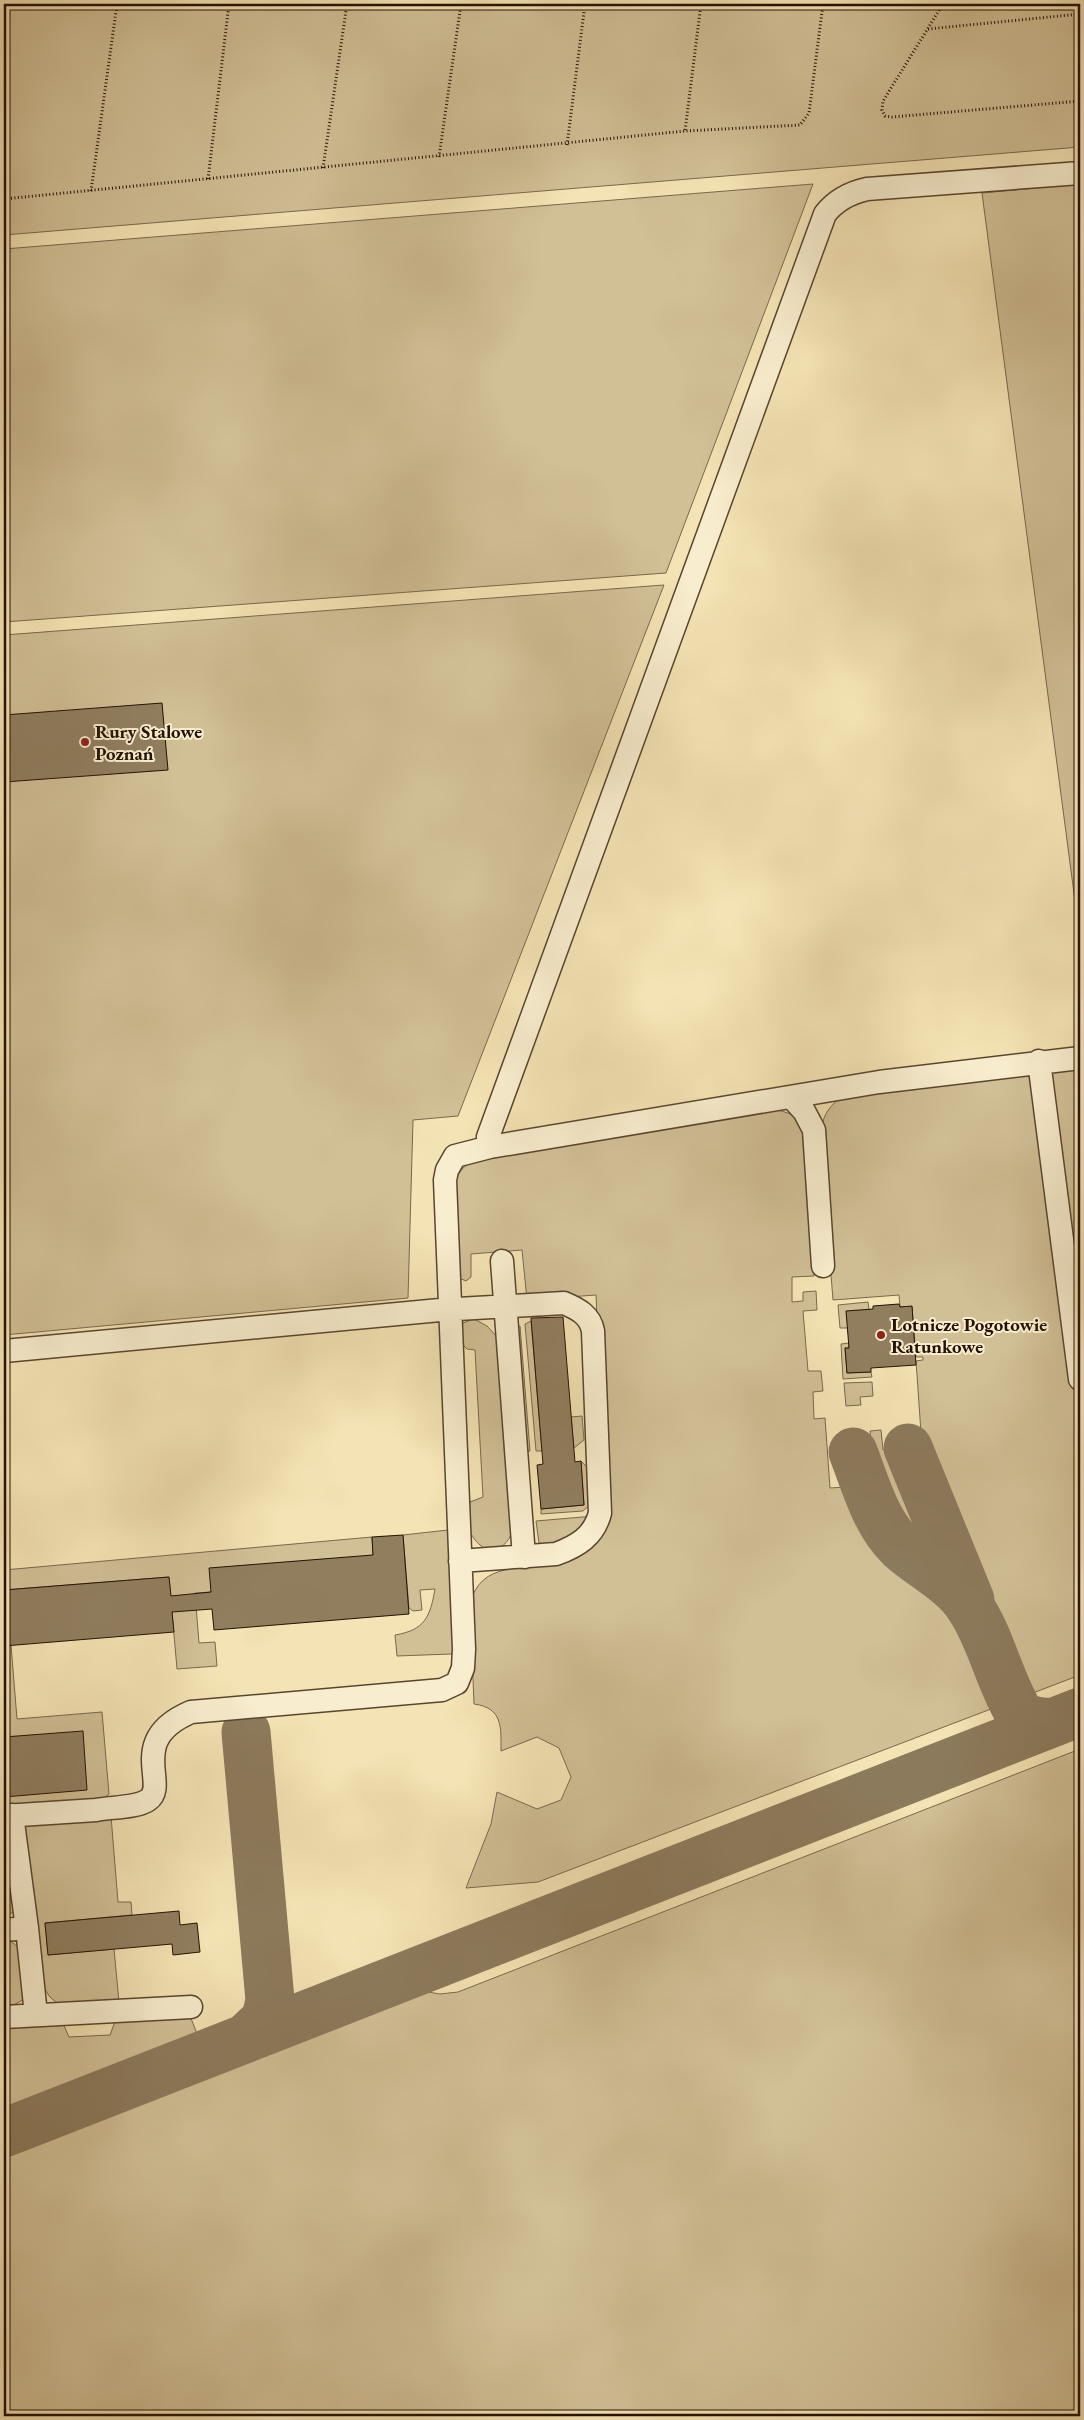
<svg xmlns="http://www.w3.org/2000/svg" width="1084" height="2420" viewBox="0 0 1084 2420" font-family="'EB Garamond',serif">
<rect width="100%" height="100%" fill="#f4e3b4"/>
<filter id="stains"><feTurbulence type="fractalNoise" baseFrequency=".004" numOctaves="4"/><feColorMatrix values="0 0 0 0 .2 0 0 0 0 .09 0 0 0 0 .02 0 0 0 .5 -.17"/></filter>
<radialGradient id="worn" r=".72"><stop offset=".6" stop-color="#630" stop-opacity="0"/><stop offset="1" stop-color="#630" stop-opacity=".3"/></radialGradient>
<path fill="#d1bf96" stroke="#7a684c" d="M4,4H1080V147L4,235Z
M813,184L666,573L4,622V249Z
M1080,184V939L982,193Z
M664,585L458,1116L413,1120L408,1298L4,1335V635Z
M1080,1065V1349L1044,1077L1051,1067Z
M1027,1070L1036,1078L1080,1414V1675L538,1882L466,1888L491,1824L497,1792L537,1809L561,1800L571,1777L559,1748L537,1737L501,1751C501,1727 503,1708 474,1704L470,1604C481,1559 523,1573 556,1560C568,1555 595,1526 606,1516L596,1295L527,1300L522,1250L471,1254V1277L466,1281L459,1278L455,1179L463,1168L473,1160L772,1108L794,1115L806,1137L814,1276L792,1277V1302L803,1301V1292L816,1291L817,1310L803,1311L808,1371H821L823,1391L813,1392L814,1419L825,1418L830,1488L846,1487L844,1453L871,1451L870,1431L881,1430L883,1450L922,1447L916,1361L923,1360V1357H916L912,1307H900L899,1295L833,1300L820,1134C823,1118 826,1109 839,1099Z
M868,1302L869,1309L848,1328H840L838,1305Z
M440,1318L457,1651L451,1654L397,1656L395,1635C425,1630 430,1617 435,1589L420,1590L422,1610L413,1611L409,1608L403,1535L448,1530Z
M474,1319L487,1326L497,1337L513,1531C507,1544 502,1549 488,1550C469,1541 464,1522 470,1502L483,1497L475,1350L467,1349L460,1342V1329L463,1323Z
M531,1321L542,1451H536L525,1324Z
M520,1326L530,1451L525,1452L516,1328Z
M849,1343V1348H845L847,1373L871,1372L872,1377L843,1379L841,1344Z
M872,1382L873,1396L860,1397L861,1405L846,1406L844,1383Z
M582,1416L584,1440L574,1448L571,1417Z
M581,1461L587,1467L590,1505L583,1511L541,1514V1509L584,1505Z
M594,1516L586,1532L546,1548L539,1543L536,1521Z
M372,1537L373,1555L211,1592L195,1593L199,1643L215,1642L217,1666L177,1669L169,1577L4,1590V1570Z
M11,1645L17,1719L102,1712L109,1794L95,1806L4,1810V1646Z
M1080,1749V2416H4V2155L422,1991L440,1994L458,1992Z
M111,1816L118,1902H131L132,1915L45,1923L48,1955L114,1949L119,2002L58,2004L50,1997L44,1988C30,1995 18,2004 4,2009V1941L9,1940L22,1950L19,1907L4,1919V1821Z
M190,2016L198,2036L4,2112V2025L62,2021L69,2037L110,2035L116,2019Z"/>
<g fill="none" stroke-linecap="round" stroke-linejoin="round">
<path stroke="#8c7a5c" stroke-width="49" d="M908,1448L970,1600
M853,1452C866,1485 875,1522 901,1547C923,1567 954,1581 970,1607C992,1640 999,1681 1020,1715C1031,1722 1042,1723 1055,1722
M245,2039L266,2019L270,2000L246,1732
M4,2133L1080,1712"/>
</g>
<path fill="#907e5f" stroke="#241103" d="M162,703L168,770L4,782V715Z
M899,1304L900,1307L912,1306L916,1365L871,1368V1372L847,1373L845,1348H849L846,1311L873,1309V1306Z
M563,1317L575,1462L581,1461L584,1505L541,1509L537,1465L543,1464L531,1318Z
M403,1535L409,1614L214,1630L212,1609L172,1612L174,1632L4,1646V1590L169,1577L171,1596L211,1592L209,1568L373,1555L372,1537Z
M83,1731L87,1790L4,1797V1737Z
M179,1911L180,1925L197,1923L200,1952L173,1955L172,1944L48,1955L45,1923Z"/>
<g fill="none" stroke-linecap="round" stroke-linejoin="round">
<g stroke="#58462f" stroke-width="25">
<path id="minor" d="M1039,1061L1080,1379
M792,1098L804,1111L814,1130L823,1266
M490,1147L488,1137L825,214C836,200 849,193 867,189L1080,173
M502,1261L524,1557
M4,1351L440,1310L564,1303C578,1309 590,1315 593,1331L600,1513C594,1536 578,1546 556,1554L460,1561
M12,1815L27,1928L36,2015
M4,1816L96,1810C110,1807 137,1808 148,1800C170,1785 125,1740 191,1712L442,1690L457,1683L463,1668L464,1649L445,1180L447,1170L455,1156L490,1147L879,1082L1080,1058
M4,1930L27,1928
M4,2017L191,2007"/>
</g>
<path stroke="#241103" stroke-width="3" stroke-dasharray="1 2.5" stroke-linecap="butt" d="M701,4L685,131L800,125L809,113L823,4
M943,4L883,101L882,110L885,116L892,117L1080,101
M928,29L1080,14
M567,145L585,4
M439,157L461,4
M323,168L347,4
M208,179L229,4
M91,191L117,4
M4,199L685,131"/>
<use href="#minor" stroke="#f8edce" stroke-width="22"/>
</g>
<g fill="#8f2418" stroke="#f8edce" stroke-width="2">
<circle cx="85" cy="742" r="5"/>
<circle cx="881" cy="1335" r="5"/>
</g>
<g text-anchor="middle" stroke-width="4" stroke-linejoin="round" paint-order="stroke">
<g font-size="19" font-weight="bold" fill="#241103" stroke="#f8edce" text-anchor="start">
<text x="95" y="738">Rury Stalowe<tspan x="95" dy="22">Poznań</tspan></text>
<text x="891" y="1331">Lotnicze Pogotowie<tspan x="891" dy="22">Ratunkowe</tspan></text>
</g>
</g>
<rect width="1084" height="2420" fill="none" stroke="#f4e3b4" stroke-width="20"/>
<rect x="5" y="5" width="1074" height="2410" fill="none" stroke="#241103" stroke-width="2.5"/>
<rect x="10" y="10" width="1064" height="2400" fill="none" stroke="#241103"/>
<rect width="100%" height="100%" filter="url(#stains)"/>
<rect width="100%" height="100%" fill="url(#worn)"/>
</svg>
